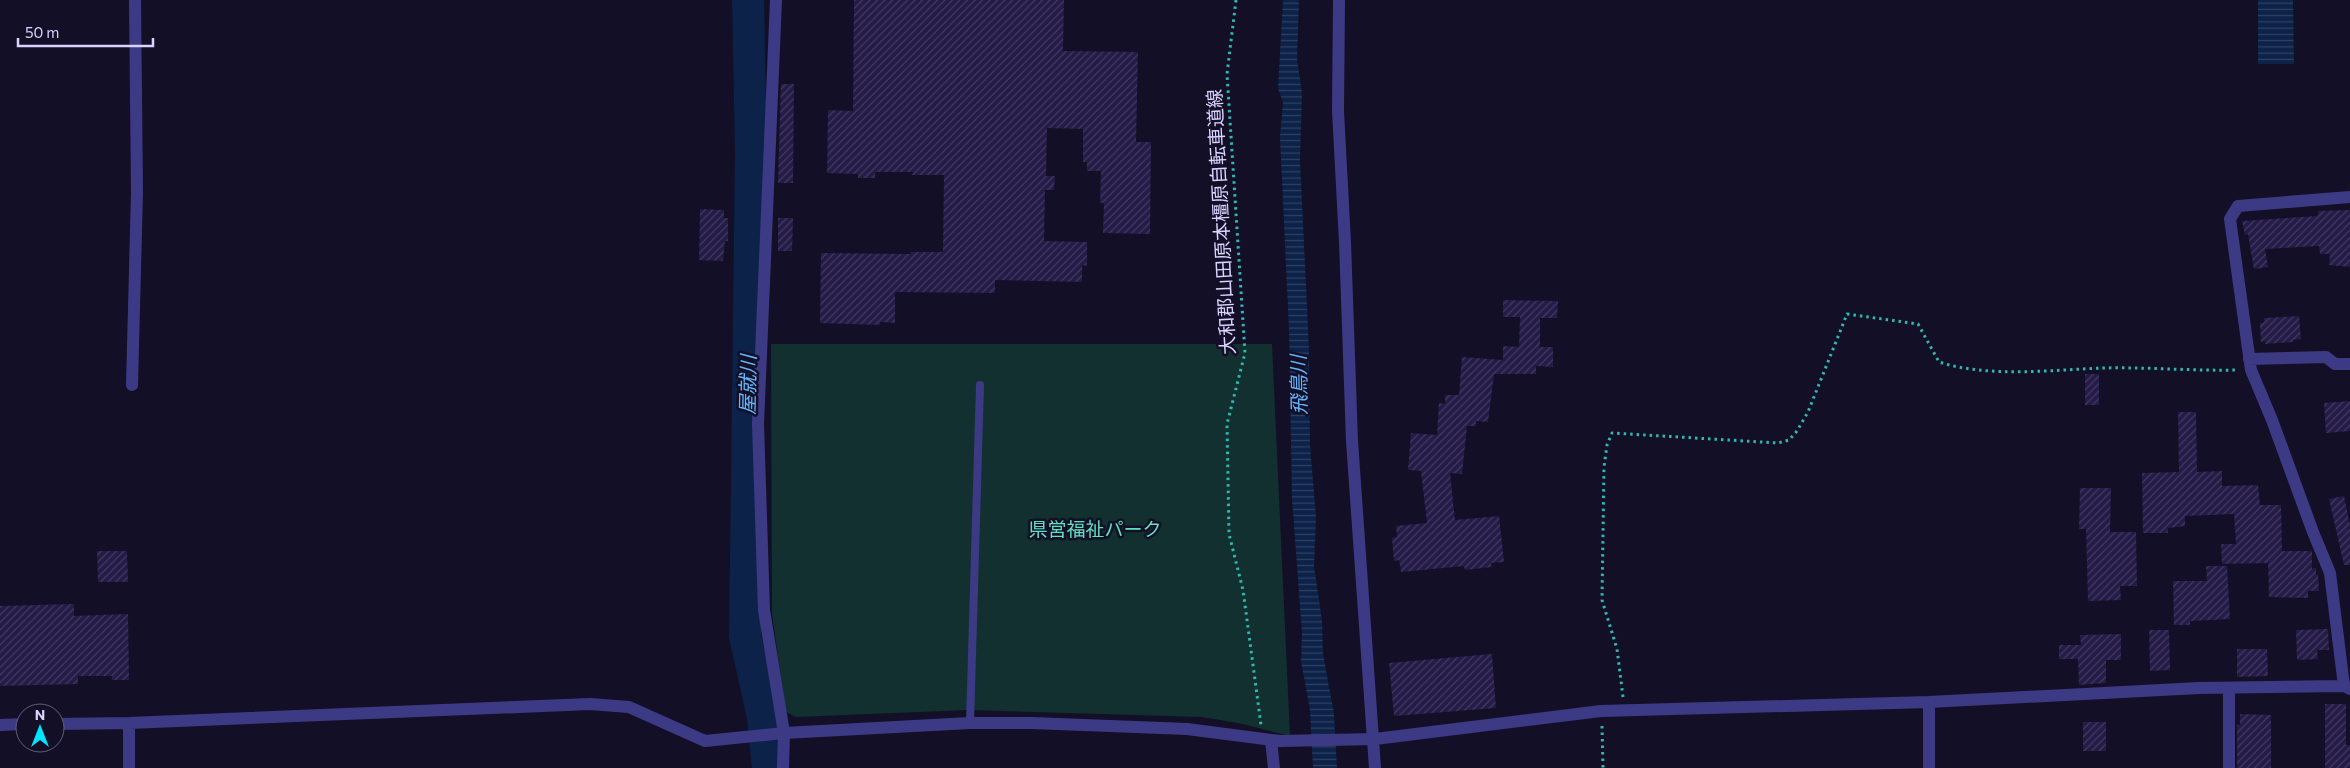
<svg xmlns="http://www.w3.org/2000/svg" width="2350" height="768" viewBox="0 0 2350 768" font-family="Commissioner,'Noto Sans JP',sans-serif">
<defs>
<pattern id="water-rules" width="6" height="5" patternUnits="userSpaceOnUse" patternTransform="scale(1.25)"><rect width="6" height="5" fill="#0c2248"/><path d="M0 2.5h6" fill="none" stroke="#2f4163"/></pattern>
<pattern id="building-hatch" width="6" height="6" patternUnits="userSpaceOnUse" patternTransform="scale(1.25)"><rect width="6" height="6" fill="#241b47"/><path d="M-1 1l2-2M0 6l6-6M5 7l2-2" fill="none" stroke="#433b63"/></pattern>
</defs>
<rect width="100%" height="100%" fill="#130f26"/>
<path fill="#12302f" d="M771,344H1272L1290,736L1243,724L1202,717L969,710L796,717L786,712L772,614Z"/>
<path fill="url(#water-rules)" d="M1283,0H1299L1297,59L1302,93L1300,160L1309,349L1310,445L1316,517L1314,566L1322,621L1323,654L1334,714L1337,768H1313L1310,710L1301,661L1302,633L1292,499L1289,330L1280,137L1283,103L1278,88Z
M2258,0H2293L2294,64H2258Z"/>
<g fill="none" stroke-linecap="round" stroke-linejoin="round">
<path stroke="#0c2248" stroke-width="32" d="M748,0L751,153L745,636L763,717L768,768"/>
</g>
<path fill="url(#building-hatch)" d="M854,0H1064L1063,51L1138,52L1136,142H1151L1150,234L1103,233L1104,203H1100L1101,171H1087V162H1083V129L1047,128L1046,176H1055L1054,190H1045L1044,241L1087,242V266L1082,265V282L995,280V293L895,292V323L880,322V325L820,323L821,253L911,254V252H943L944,175H912L913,172H875V178H858V174L827,173L828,110L853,111Z
M781,84H794L793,183H778Z
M700,209L724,210V218H728V241H725L723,261L699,260Z
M2350,210V267L2329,265L2330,254H2320L2319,246L2265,249L2268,267L2254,269L2248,234L2245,235L2242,221L2318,216V211Z
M778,218H793L792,251H778Z
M1503,300L1558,301L1557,318H1540V347H1553V367L1536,366V374H1494L1488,422L1476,421V426H1467L1462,474L1450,473L1455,520L1499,516L1504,562L1491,563L1492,567L1465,570L1464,566L1401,572L1399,560L1394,561L1392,538L1397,537L1396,526L1427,523L1421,471L1408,470L1411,433L1437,435L1439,403L1445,404V395H1459L1462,357L1503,360V346L1519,347L1520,317H1503Z
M2299,316L2301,339L2293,340V342L2265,344V341L2261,342L2260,323L2264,322V318Z
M2085,374H2099V405H2085Z
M2350,401V431L2326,433L2324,403Z
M2178,412H2196L2197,472L2222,471V486L2258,485L2260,505H2281L2282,551H2312V569L2316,568V575L2318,574L2319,591H2308V598L2269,597L2268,563L2222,564L2221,544H2236L2234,514L2185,516V526L2168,528V533H2143L2142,473L2179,472Z
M2080,488H2111L2110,532H2136L2137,586H2120L2121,600L2088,601L2086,529H2079Z
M2344,496L2350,525V565H2344L2329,499Z
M97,551H127L128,582H98Z
M2206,566H2227L2230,619L2190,621V625H2174L2173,581H2207Z
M74,604V616L128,614L129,680H112V676H78V684L0,686V606Z
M2328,629L2329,650H2317L2318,659L2297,660L2296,630Z
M2149,630H2169L2170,670L2150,671Z
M2121,634V660H2106V683L2079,685L2078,659H2059V645H2081L2080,635Z
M2237,649H2267L2268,676L2237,677Z
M1492,654L1496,708L1394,716L1389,663Z
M2325,704H2346V745H2350V768H2325Z
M2240,714L2271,715V768H2237V725H2240Z
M2083,722H2106V751H2083Z"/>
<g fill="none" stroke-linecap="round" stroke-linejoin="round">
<path stroke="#2fb8b0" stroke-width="3" stroke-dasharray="2.5 4" stroke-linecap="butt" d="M1236,0L1227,74L1245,353L1227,424L1229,534L1243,590L1261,725
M1623,697L1617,649L1602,600L1604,467L1607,445L1612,433L1778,443L1789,440L1797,431L1808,412L1847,314L1918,324L1939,362C1989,378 2051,370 2103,368C2148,367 2192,371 2237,370
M1602,726L1603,768"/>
<path stroke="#3d3a85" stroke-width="8" d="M970,723L980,385"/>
<path stroke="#3d3a85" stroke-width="12" d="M776,0L758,424L764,610L784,733L783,768
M1339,0L1338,111L1345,242L1352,441L1375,768
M2249,359L2326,357L2335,364H2350
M132,385L137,192L135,0
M2344,686L2330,573L2313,532L2272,420L2251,370L2230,219L2238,206L2350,197
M2229,688V768
M129,723V768
M55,724L129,723L590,704L629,707L705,741L784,733L970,723H1032L1187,729L1280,741L1375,739L1601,711L1929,702L2199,688L2344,686L2350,689
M0,725L25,724
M1271,740L1274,768
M1929,768V702"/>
</g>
<g text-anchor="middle" stroke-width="5" stroke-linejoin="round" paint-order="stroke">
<g font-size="19" fill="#d9d4ff" stroke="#130f26">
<text transform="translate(1221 222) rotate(-93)" y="7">大和郡山田原本橿原自転車道線</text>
</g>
<g font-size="19" fill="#5fe0c0" stroke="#130f26">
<text x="1095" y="536">県営福祉パーク</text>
</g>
<g font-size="20" font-style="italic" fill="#62b6ff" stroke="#130f26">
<text transform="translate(748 385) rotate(-89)" y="7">屋就川</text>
<text transform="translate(1299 385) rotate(-91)" y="7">飛鳥川</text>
</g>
</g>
<g transform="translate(40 728)"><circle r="24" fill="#130f26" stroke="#625e7d"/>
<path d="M0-4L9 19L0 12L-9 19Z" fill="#00e5ff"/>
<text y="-8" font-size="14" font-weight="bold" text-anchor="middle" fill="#d9d4ff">N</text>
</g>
<path d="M18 38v8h135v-8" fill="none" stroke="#d9d4ff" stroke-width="2.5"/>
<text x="25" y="38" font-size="15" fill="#d9d4ff" stroke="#130f26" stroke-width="4" paint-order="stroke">50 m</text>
</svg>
